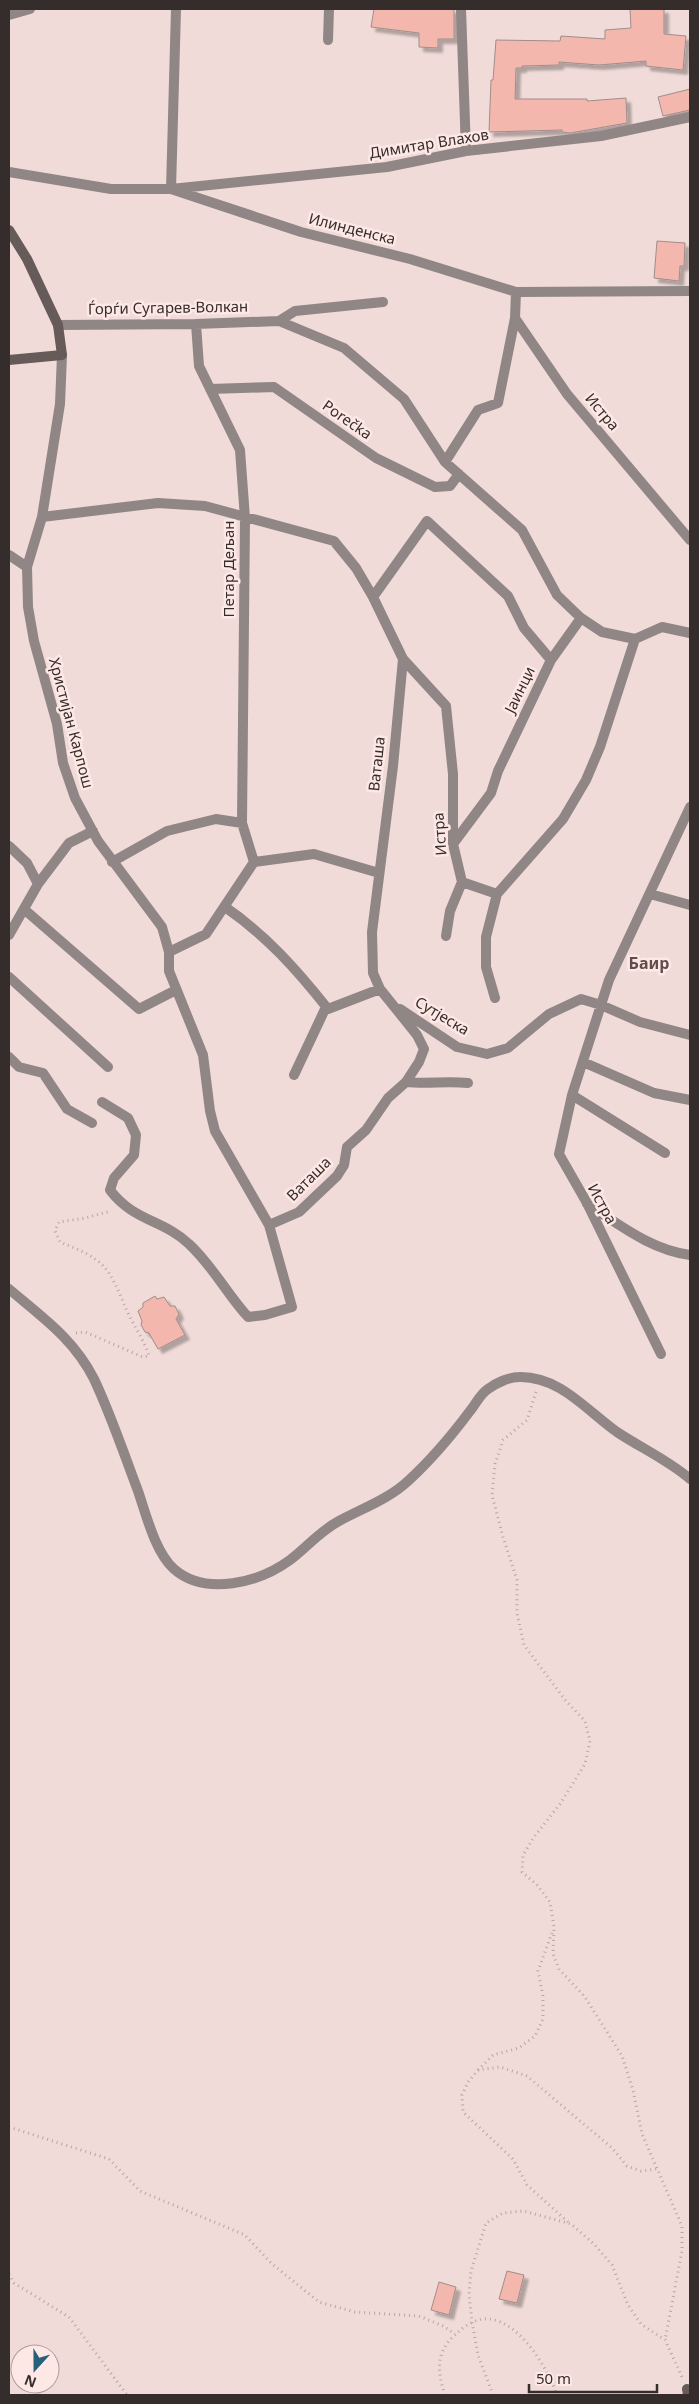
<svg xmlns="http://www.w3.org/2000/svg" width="699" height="2404" viewBox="0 0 699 2404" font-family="'Noto Sans',sans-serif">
<defs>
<filter id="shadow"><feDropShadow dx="4.5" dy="4.5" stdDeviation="1" flood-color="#0004"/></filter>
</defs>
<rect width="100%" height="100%" fill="#f0dbd8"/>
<path fill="#f3b7ad" stroke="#a08d8a" filter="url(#shadow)" d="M374,9H454V39H438V48L419,47V33L371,27Z
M630,9H664V34L686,36L683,70L646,66V61L599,65L559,62V65L522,66V68H516L515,99H587V101L626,98L627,123L570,133L562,132V130L489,132L491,80H493L496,40L560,41L561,36L605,39V30L631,28Z
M690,89V110L663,116L658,97Z
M657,241L685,243L684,266H680L679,281L654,278Z
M155,1296L157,1299L164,1297L170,1306H175L179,1314L176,1319L185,1335L158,1349L149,1333L145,1332L141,1325L142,1321L138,1311L143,1307V1303Z
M507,2271L524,2275L517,2303L499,2299Z
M439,2282L456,2287L449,2315L431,2310Z"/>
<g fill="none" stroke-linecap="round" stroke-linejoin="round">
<path stroke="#b7a6a4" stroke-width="3" stroke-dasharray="1 4" stroke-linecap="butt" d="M76,1333L85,1332L143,1357L149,1356C144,1340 134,1326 127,1311C108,1266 106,1260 60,1242L55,1231L59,1222L85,1218L111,1211
M536,1392L527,1420L503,1440L495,1464L492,1495L503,1537L517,1580V1613L524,1645L566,1701L585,1721L590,1741L585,1764L560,1804L534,1837L523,1855L522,1872L537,1885L550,1902L554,1927L553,1954L559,1969L585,1997L622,2056L633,2090L642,2134L682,2226V2251L665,2340
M478,2070L493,2055L519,2048L535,2036L543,2019V1996L538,1971L553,1930
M9,2127L109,2159L140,2191L245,2235L271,2263L319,2302L355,2312L419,2316L443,2326L455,2334
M568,2222L527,2185L513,2159L463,2112L462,2095L468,2082L478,2070L500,2067L527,2076L612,2148L627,2166L641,2171L656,2169
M9,2274L14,2283L69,2317L127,2395
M445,2395C435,2365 437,2348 463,2328C470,2323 479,2318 488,2319C520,2321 548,2369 557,2395
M493,2395L478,2355L472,2322L469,2294L471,2271L486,2223L503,2213L524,2211L571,2224L594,2244L612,2265L628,2305L641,2324L665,2340L683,2379"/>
<path stroke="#8f8685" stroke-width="10" d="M176,9L171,189L387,167L466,151L601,136L690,117
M461,9L466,151
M9,15L30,9
M328,40L329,9
M9,172L111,189H171L301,232L410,259L516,292L690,291
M516,292L515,318L567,394L690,540
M279,321L295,311L383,302
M196,324L199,366L240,450L245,518L242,823
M58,325L196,324L279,321L344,348L404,399L445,462L522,530L557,595L581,618L602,632L635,639L662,627L690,633
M62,355L60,404L42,517L27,567L28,607L34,641L57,724L63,763L75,798L98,841L162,927L169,952V971L203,1055L210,1111L215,1131L269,1225L292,1307L265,1315L248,1317C227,1294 212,1265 189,1244C164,1220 133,1221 110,1190L114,1178L134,1155L136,1135L128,1118L102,1102
M210,389L274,387L376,458L435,487L450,486L459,474
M445,462L478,410L498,403L515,318
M42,517L158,503L205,506L334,541L356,568L373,597L403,659L393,766L372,932L373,973L380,989L417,1035L424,1049L419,1062L406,1082L388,1098L366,1130L347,1147L344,1165L337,1176L299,1212L269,1225
M9,555L27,567
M373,597L427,521L508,596L524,628L551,660
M403,659L446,706L453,774V844L462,882L497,894
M453,844L491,793L498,771L551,660L581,618
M9,846L27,863L38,884L9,935
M112,862L167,831L216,819L242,823L254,862
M38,884L69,843L93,831
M650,894L690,905
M225,907C266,935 297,970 328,1009L380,989
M25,910L139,1009L176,990
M446,936L450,911L462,882
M169,952L206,934L254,862L314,854L379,873
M9,977L108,1067
M495,998L486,967V937L497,894L563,819L586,780L600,747L635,639
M400,1009L457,1047L487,1054L508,1048L549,1014L581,999L601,1005L640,1022L690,1035
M9,1057L19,1067L43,1073L67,1109L92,1123
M583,1062L654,1093L690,1100
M294,1075L326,1007
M406,1082C427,1084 447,1081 468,1083
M572,1095L665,1153
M587,1204C620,1225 651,1250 690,1255
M9,1289C42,1317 74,1339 94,1379C111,1415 124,1454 138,1491C146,1514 155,1552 174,1569C206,1597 260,1582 290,1560C307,1547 320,1531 339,1521C363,1508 389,1499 409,1480C431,1460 452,1435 470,1411C476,1404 480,1394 488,1389C496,1383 509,1377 519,1377C560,1376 587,1411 617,1432C641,1448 668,1460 690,1479
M661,1354L587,1203L559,1154L572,1095L609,980L690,807"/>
<path stroke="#675b59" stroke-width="10" d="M9,230L27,259L58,325L62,355L9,360
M687,2389L688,2395"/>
</g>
<g text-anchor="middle" stroke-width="5" stroke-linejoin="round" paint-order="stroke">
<g font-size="15" fill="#352d2b" stroke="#fee8e5">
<text transform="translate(429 144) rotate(-9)" y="5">Димитар Влахов</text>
<text transform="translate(352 229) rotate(14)" y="5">Илинденска</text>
<text transform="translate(168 308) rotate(-1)" y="5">Ѓорѓи Сугарев-Волкан</text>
<text transform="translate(602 412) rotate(50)" y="5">Истра</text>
<text transform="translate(347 420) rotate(35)" y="5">Porečka</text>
<text transform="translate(229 569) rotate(-90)" y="5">Петар Дељан</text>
<text transform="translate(520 690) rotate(-64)" y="5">Јаинци</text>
<text transform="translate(71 723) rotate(75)" y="5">Христијан Карпош</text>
<text transform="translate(377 764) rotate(-84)" y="5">Ваташа</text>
<text transform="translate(440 834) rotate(-94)" y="5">Истра</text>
<text transform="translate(442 1016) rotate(31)" y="5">Сутјеска</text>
<text transform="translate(309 1179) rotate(-45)" y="5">Ваташа</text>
<text transform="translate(602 1204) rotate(61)" y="5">Истра</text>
</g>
<g font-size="16" font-weight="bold" fill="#5f4e4b" stroke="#fee8e5">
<text x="649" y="969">Баир</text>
</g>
</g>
<rect width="699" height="2404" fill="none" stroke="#352d2b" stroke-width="20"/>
<g transform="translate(35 2369) rotate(201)"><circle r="24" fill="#fee8e5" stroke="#ae9d9b"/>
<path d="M0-4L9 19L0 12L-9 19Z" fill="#266179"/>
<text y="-8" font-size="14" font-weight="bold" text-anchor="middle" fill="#352d2b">N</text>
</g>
<path d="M529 2384v8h128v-8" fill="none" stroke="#352d2b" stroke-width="2.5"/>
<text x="536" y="2384" font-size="15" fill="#352d2b" stroke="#fee8e5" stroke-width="4" paint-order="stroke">50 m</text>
</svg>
